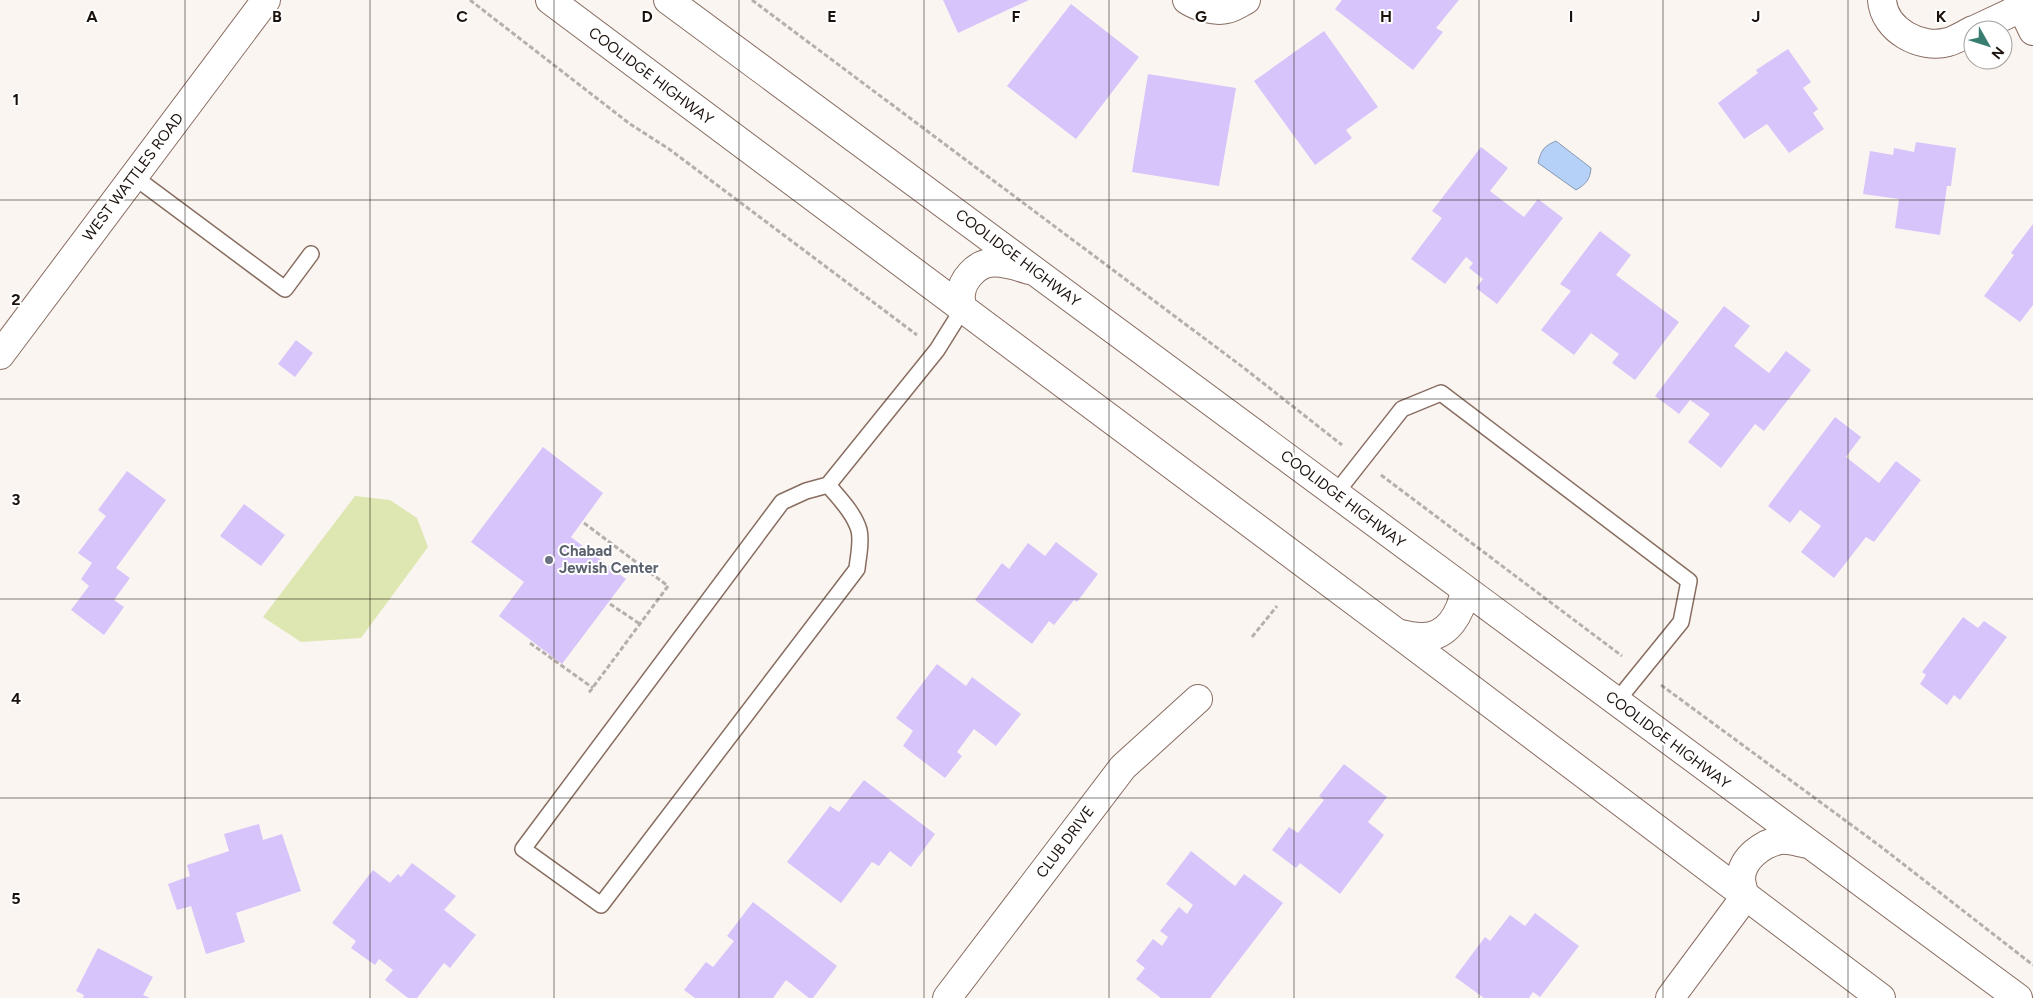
<svg xmlns="http://www.w3.org/2000/svg" width="2033" height="998" viewBox="0 0 2033 998" font-family="Figtree,sans-serif">
<rect width="100%" height="100%" fill="#fbf5f2"/>
<path fill="#dee7b1" d="M355,496L390,500L417,518L428,547L361,638L301,642L263,617Z"/>
<path fill="#b6d1f7" stroke="#8898b1" d="M1556,141L1591,168C1590,180 1586,184 1576,190L1538,163C1541,150 1544,146 1556,141Z"/>
<path fill="#d7c4fa" d="M943,0H1029L958,33Z
M1342,0H1459L1436,28L1443,32L1413,70L1335,9Z
M1071,4L1139,57L1076,139L1007,86Z
M1324,31L1378,107L1346,130L1352,138L1315,165L1254,81Z
M1788,49L1811,82L1803,88L1818,109L1813,113L1824,129L1789,153L1767,124L1744,139L1718,103L1758,73L1756,70Z
M1148,74L1236,88L1219,186L1132,172Z
M1916,142L1956,148L1951,186H1947L1940,235L1895,228L1899,199L1863,194L1870,151L1893,155L1894,148L1914,152Z
M1481,147L1508,168L1490,191L1524,217L1538,199L1563,218L1497,304L1476,288L1483,279L1469,268L1473,263L1466,257L1445,284L1411,259L1442,218L1432,211Z
M2033,224V305L2020,322L1984,296L2014,255L2011,253Z
M1600,231L1631,255L1616,275L1679,322L1635,380L1612,363L1619,354L1591,333L1574,355L1541,330L1571,291L1560,284Z
M1724,306L1750,326L1734,346L1769,373L1786,351L1811,370L1764,431L1755,424L1721,468L1688,442L1710,414L1690,400L1679,414L1655,396Z
M296,340L313,353L295,377L278,364Z
M1835,417L1861,437L1846,457L1879,483L1896,461L1921,480L1874,542L1866,537L1834,578L1801,552L1821,526L1800,510L1790,523L1768,506Z
M543,447L603,493L571,537L626,579L562,664L499,616L524,582L471,542Z
M127,471L166,500L116,568L130,578L114,600L124,607L104,635L71,610L89,586L81,579L92,563L78,553L106,516L98,510Z
M244,504L285,535L261,566L220,536Z
M1056,542L1098,574L1077,602L1074,600L1054,625L1049,621L1032,644L975,600L1002,563L1009,569L1028,543L1045,556Z
M1963,617L1978,628L1984,621L2007,637L1960,700L1954,695L1947,705L1920,684L1926,675L1922,672Z
M937,664L966,686L972,677L1021,714L996,746L974,729L957,752L962,756L945,778L903,746L913,731L896,718Z
M1344,764L1387,797L1368,822L1384,835L1340,894L1300,863L1296,868L1272,850L1289,827L1298,833L1324,800L1319,796Z
M864,780L935,834L911,867L890,851L879,866L872,862L841,903L787,862L830,806L839,812Z
M259,824L263,840L282,834L301,891L236,913L245,942L206,954L191,906L177,910L168,884L190,876L187,865L229,851L224,834Z
M1191,851L1235,886L1244,874L1283,903L1210,998H1161L1136,979L1145,968L1136,961L1153,939L1162,946L1168,937L1160,931L1179,907L1187,914L1193,905L1166,884Z
M412,863L456,896L444,910L476,935L450,968L444,963L417,998H408L385,980L393,970L379,959L375,965L351,948L356,941L332,923L373,870L390,883L398,874L401,877Z
M753,902L837,966L813,998H809L786,980L773,998H695L684,990L706,962L713,967L734,941L727,936Z
M1535,913L1579,946L1540,997L1533,992L1529,998H1484L1455,977L1485,937L1490,941L1510,915L1525,926Z
M98,948L153,977L143,995L150,998H83L84,995L76,991Z"/>
<g fill="none" stroke-linecap="round" stroke-linejoin="round">
<g stroke="#886d60" stroke-width="18">
<path id="service" d="M133,176L285,289L311,254
M828,485C839,498 854,513 859,530C862,542 858,557 857,569L601,905L523,849L782,502L806,491L828,485L937,350L962,310
M1336,493L1402,409L1441,393L1689,581L1681,622L1616,702"/>
</g>
<g stroke="#886d60" stroke-width="30">
<path id="minor" d="M1187,0C1198,7 1215,12 1227,9C1233,8 1240,3 1246,0
M1882,0C1884,30 1921,50 1948,42C1956,40 1965,34 1973,30
M2018,0L2033,31
M1974,30L2021,8
M947,998L1123,767L1198,699
M1670,998L1745,897"/>
</g>
<g stroke="#886d60" stroke-width="30">
<path id="tertiary" d="M0,355L266,0"/>
</g>
<g stroke="#886d60" stroke-width="30">
<path id="secondary" d="M550,0L1397,633L1881,998
M668,0L2018,998
M962,310C962,305 960,298 961,294C962,280 976,265 989,263C1002,261 1017,266 1029,270
M1397,633C1405,635 1413,637 1421,637C1448,638 1461,613 1465,590
M1745,897C1744,892 1741,884 1741,878C1742,858 1763,843 1781,840C1790,839 1800,843 1809,844"/>
</g>
<path stroke="#b6afab" stroke-width="3" stroke-dasharray="5 2.5" stroke-linecap="butt" d="M470,0L630,124L669,149L917,335
M752,0L1244,368L1342,445
M1381,475L1622,656
M584,523L668,586L588,694
M610,604L640,624
M1252,637L1277,606
M530,643L593,688
M1661,685L1880,846L2033,965"/>
<use href="#service" stroke="#fff" stroke-width="15"/>
<use href="#minor" stroke="#fff" stroke-width="28"/>
<use href="#tertiary" stroke="#fff" stroke-width="28"/>
<use href="#secondary" stroke="#fff" stroke-width="28"/>
</g>
<path fill="none" stroke="#1c120d" stroke-width="1" stroke-opacity="0.55" d="M185,0V998M370,0V998M554,0V998M739,0V998M924,0V998M1109,0V998M1294,0V998M1479,0V998M1663,0V998M1848,0V998M0,200H2033M0,399H2033M0,599H2033M0,798H2033"/>
<circle fill="#6b7280" stroke="#fff" stroke-width="2" cx="549" cy="560" r="5"/>
<g text-anchor="middle" stroke-width="4" stroke-linejoin="round" paint-order="stroke">
<g font-size="15" fill="#1c120d" stroke="#fff">
<text transform="translate(651 76) rotate(37)" y="5">COOLIDGE HIGHWAY</text>
<text transform="translate(133 177) rotate(-53)" y="5">WEST WATTLES ROAD</text>
<text transform="translate(1018 258) rotate(37)" y="5">COOLIDGE HIGHWAY</text>
<text transform="translate(1343 499) rotate(37)" y="5">COOLIDGE HIGHWAY</text>
<text transform="translate(1668 740) rotate(37)" y="5">COOLIDGE HIGHWAY</text>
<text transform="translate(1065 842) rotate(-53)" y="5">CLUB DRIVE</text>
</g>
<g font-size="15" font-weight="bold" fill="#5b616d" stroke="#fff" text-anchor="start">
<text x="559" y="556">Chabad<tspan x="559" dy="17">Jewish Center</tspan></text>
</g>
</g>
<g font-size="16" text-anchor="middle" font-weight="bold" fill="#1c120d" stroke="#fff" stroke-width="4" stroke-linejoin="round" paint-order="stroke">
<text x="92" y="22">A</text>
<text x="277" y="22">B</text>
<text x="462" y="22">C</text>
<text x="647" y="22">D</text>
<text x="832" y="22">E</text>
<text x="1016" y="22">F</text>
<text x="1201" y="22">G</text>
<text x="1386" y="22">H</text>
<text x="1571" y="22">I</text>
<text x="1756" y="22">J</text>
<text x="1941" y="22">K</text>
<text x="16" y="105">1</text>
<text x="16" y="305">2</text>
<text x="16" y="505">3</text>
<text x="16" y="704">4</text>
<text x="16" y="904">5</text>
</g>
<g transform="translate(1988 45) rotate(129)"><circle r="24" fill="#ffffff" stroke="#a4a09e"/>
<path d="M0-4L9 19L0 12L-9 19Z" fill="#397d70"/>
<text y="-8" font-size="14" font-weight="bold" text-anchor="middle" fill="#1c120d">N</text>
</g>
</svg>
